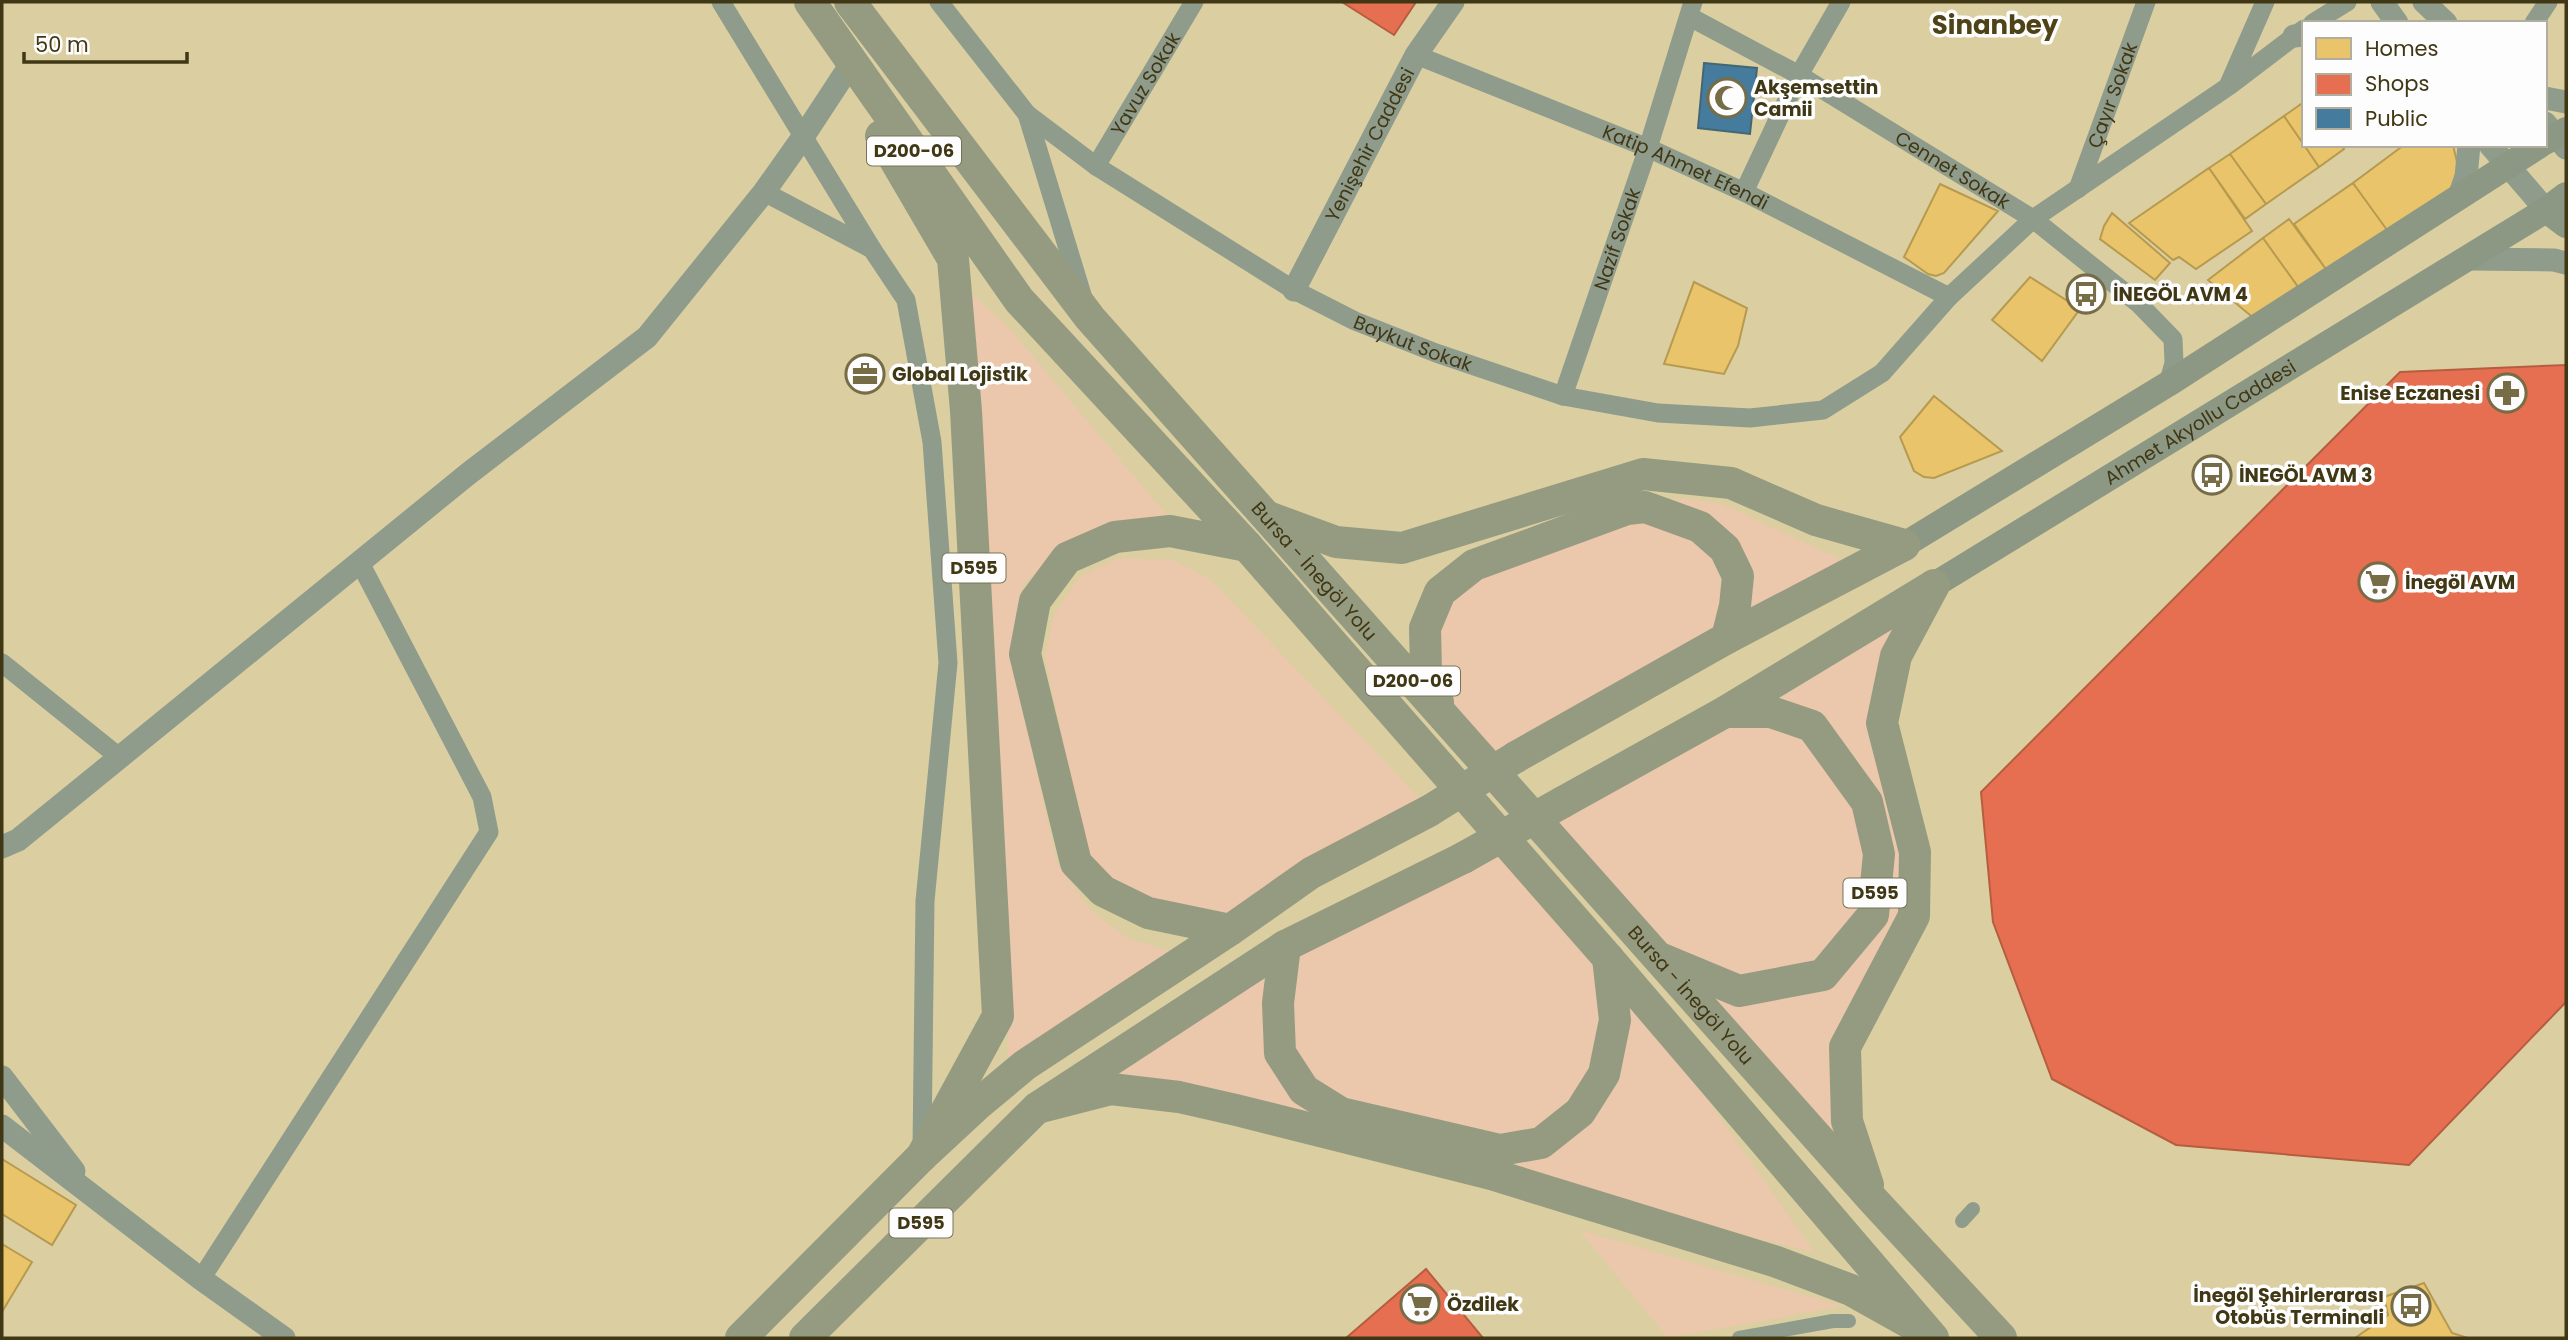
<svg xmlns="http://www.w3.org/2000/svg" width="2568" height="1340" viewBox="0 0 2568 1340" font-family="Poppins,sans-serif">
<rect width="100%" height="100%" fill="#dbcfa2"/>
<path fill="#ebc7ab" d="M966,288L1009,328L1176,526L1062,547L1022,586L1010,652L1057,863L1090,910L1127,938L1174,953L1008,1058L1006,909Z
M1683,498L1722,504L1844,561L1752,619L1747,570L1651,503Z
M1627,509L1725,549L1727,638L1491,772L1442,713L1440,592Z
M1118,558L1174,560L1211,580L1426,805L1229,916L1156,902L1113,884L1086,855L1045,656L1053,617L1078,578Z
M1934,585L1882,723L1914,916L1845,1047L1873,1200L1531,820Z
M1498,838L1608,958L1814,1252L1179,1097L1037,1108Z
M1579,1230L1842,1306L1668,1338Z"/>
<path fill="#e9c46a" stroke="#b69a50" stroke-width="2" d="M2304,102V145L2284,116Z
M2284,116L2319,167L2266,204L2230,154Z
M2304,145H2341L2344,149L2319,167Z
M2404,145H2453L2458,166L2452,188L2387,230L2353,183Z
M2230,154L2266,204L2245,219L2209,168Z
M2209,168L2252,231L2196,269L2179,257L2173,260L2129,223Z
M2353,183L2387,230L2328,272L2294,224Z
M1940,184L1998,211L1944,273L1936,276L1928,274L1904,257Z
M2112,213L2170,263L2155,280L2100,239L2104,226Z
M2289,219L2328,272L2301,291L2263,238Z
M2263,238L2301,291L2256,320L2208,280Z
M2030,277L2080,309L2042,361L1992,320Z
M1694,282L1747,308L1738,346L1724,374L1664,364Z
M1934,396L2002,451L1934,478L1924,477L1914,471L1900,437Z
M2,1159L76,1205L52,1245L2,1214Z
M2,1244L32,1262L2,1312Z
M2424,1283L2452,1333L2468,1338H2355L2388,1315L2384,1297Z"/>
<path fill="#e76f51" stroke="#b55e3f" stroke-width="2" d="M1342,2H1416L1394,35Z
M2566,365V1002L2409,1165L2176,1145L2052,1079L1993,922L1981,792L2400,372Z
M1426,1269L1483,1338H1346Z"/>
<path fill="#457b9d" stroke="#446774" stroke-width="2" d="M1704,63L1757,68L1750,134L1698,128Z"/>
<g fill="none" stroke-linecap="round" stroke-linejoin="round">
<path stroke="#8f9c8c" stroke-width="14" d="M1962,1221L1973,1209
M1739,1338L1833,1321H1849"/>
<g stroke="#8f9c8c" stroke-width="19">
<path d="M721,2L872,249"/>
<path id="s1" d="M939,2L1027,114L1096,166L1294,290L1355,321L1436,353L1563,396L1658,413L1750,418L1823,410L1882,373L1949,297L2033,219L2229,86L2304,29"/>
<path id="s2" d="M1690,17L1799,75L2033,219L2138,303L2173,339L2174,363L2168,384"/>
<path d="M2313,23L2347,2"/>
<path d="M2534,23L2548,2"/>
<path id="s3" d="M1416,55L1648,148L1744,192L1949,297"/>
<path d="M2229,84L2265,2"/>
<path d="M1027,114L1083,298"/>
<path id="s4" d="M1096,166L1194,2"/>
<path id="s5" d="M2078,189L2146,2"/>
<path d="M764,192L872,249L906,300L932,442L948,663L925,901L922,1147"/>
<path d="M1744,192L1799,75L1841,2"/>
<path id="s6" d="M1563,396L1648,148L1693,2"/>
<path d="M2,663L119,757"/>
<path d="M201,1279L489,832L482,797L359,561"/>
</g>
<g stroke="#8f9c8c" stroke-width="23">
<path d="M2382,2L2397,23"/>
<path d="M2424,2L2446,23"/>
<path d="M2294,36L2304,35"/>
<path d="M2545,98L2566,102"/>
<path d="M2545,123L2566,148"/>
<path d="M2490,145L2546,210"/>
<path d="M2458,199L2466,177L2469,145"/>
<path d="M2466,259L2554,260L2566,263"/>
<path id="s7" d="M1294,290L1416,55L1453,2"/>
<path d="M2,847L18,840L468,474L647,337L764,192L803,137L845,73"/>
<path d="M2,1077L74,1171"/>
<path d="M2,1126L201,1279L284,1338"/>
</g>
<g stroke="#8c9883" stroke-width="26">
<path d="M2545,142L2566,130"/>
<path d="M2546,210L2566,225"/>
<path d="M1904,545L2168,384L2540,145"/>
<path id="s8" d="M1934,585L2546,210L2566,195"/>
</g>
<g stroke="#959b81" stroke-width="32">
<path d="M810,2L1019,300L1247,546L1608,958L1933,1338"/>
<path id="s9" d="M850,2L1090,318L1873,1200L2001,1338"/>
<path d="M881,136L953,259L966,411L998,1016L922,1156"/>
<path d="M1268,517L1336,542L1402,548L1643,474L1731,483L1816,520L1904,545"/>
<path d="M1438,702L1426,671L1425,628L1440,592L1474,565L1627,509L1645,507L1700,527L1725,549L1738,576L1735,606L1727,638"/>
<path d="M1516,757L1727,638L1904,545"/>
<path d="M1563,802L1725,712L1933,586"/>
<path d="M1230,930L1148,913L1103,891L1076,863L1025,654L1035,601L1067,558L1115,537L1170,531L1247,546"/>
<path d="M1285,946L1278,1003L1280,1053L1304,1090L1341,1113L1500,1150L1541,1143L1580,1112L1604,1074L1615,1020L1608,958"/>
<path d="M1662,959L1739,991L1823,975L1873,915L1879,854L1867,802L1812,726L1771,712H1725"/>
<path d="M1037,1108L1111,1089L1179,1097L1236,1110L1491,1174L1774,1261L1851,1290L1910,1323"/>
<path d="M1868,1185L1847,1121L1845,1047L1914,916L1915,852L1882,723L1896,656L1934,585"/>
<path d="M741,1338L922,1156L977,1105L1025,1065L1230,930L1311,873L1429,811"/>
<path d="M805,1338L1037,1108L1285,946L1463,858"/>
</g>
<path stroke="#959b81" stroke-width="32" d="M1429,811L1516,757
M1463,858L1563,802"/>
</g>
<defs>
<g id="mosque-ring" transform="scale(2.0125)"><circle r="9.5" fill="#fdfdfd" stroke="#766c46" stroke-width="1.5"/><path d="M3.5-4.9A6 6 0 1 0 3.5 4.9A5 5 0 1 1 3.5-4.9Z" fill="#766c46"/></g>
<g id="bus-ring" transform="scale(2.0125)"><circle r="9.5" fill="#fdfdfd" stroke="#766c46" stroke-width="1.5"/><path d="M-5-6H5V4H4V6H2V4H-2V6H-4V4H-5ZM-3.5-4V0h7V-4ZM-3.5 1.2v1.5H-2V1.2ZM2 1.2v1.5H3.5V1.2Z" fill="#766c46"/></g>
<g id="office-ring" transform="scale(2.0125)"><circle r="9.5" fill="#fdfdfd" stroke="#766c46" stroke-width="1.5"/><path d="M-6-3h4V-5.5h4V-3h4V5H-6ZM-1-4.5V-3h2v-1.5ZM-6 0V1H6V0Z" fill="#766c46"/></g>
<g id="pharmacy-ring" transform="scale(2.0125)"><circle r="9.5" fill="#fdfdfd" stroke="#766c46" stroke-width="1.5"/><path d="M-2-6h4v4h4v4h-4v4h-4v-4h-4v-4h4Z" fill="#766c46"/></g>
<g id="supermarket-ring" transform="scale(2.0125)"><circle r="9.5" fill="#fdfdfd" stroke="#766c46" stroke-width="1.5"/><path d="M-6-5.5h2.5l.6 2H6L4.5 2H-2.5L-4.4-4H-6ZM-1.5 3.2a1.3 1.3 0 1 0 .1 0ZM3 3.2a1.3 1.3 0 1 0 .1 0Z" fill="#766c46"/></g>
</defs>
<g fill-rule="evenodd">
<use href="#mosque-ring" x="1727" y="98"/>
<use href="#bus-ring" x="2086" y="294"/>
<use href="#office-ring" x="865" y="374"/>
<use href="#pharmacy-ring" x="2507" y="393"/>
<use href="#bus-ring" x="2212" y="475"/>
<use href="#supermarket-ring" x="2378" y="582"/>
<use href="#supermarket-ring" x="1420" y="1304"/>
<use href="#bus-ring" x="2411" y="1306"/>
</g>
<g text-anchor="middle" stroke-width="7" stroke-linejoin="round" paint-order="stroke">
<g fill="#fdfdfd" stroke="#79725b" stroke-width="2">
<rect x="867" y="136.5" width="94" height="29" rx="5"/>
<rect x="942.5" y="553.5" width="63" height="29" rx="5"/>
<rect x="1366" y="666.5" width="94" height="29" rx="5"/>
<rect x="1843.5" y="878.5" width="63" height="29" rx="5"/>
<rect x="889.5" y="1208.5" width="63" height="29" rx="5"/>
</g>
<g font-size="18" font-weight="bold" fill="#403715">
<text x="914" y="157">D200-06</text>
<text x="974" y="574">D595</text>
<text x="1413" y="687">D200-06</text>
<text x="1875" y="899">D595</text>
<text x="921" y="1229">D595</text>
</g>
<g font-size="19" fill="#403715" stroke="#fdfdfd">
<text dy="7" stroke="none"><textPath href="#s4" startOffset="96">Yavuz Sokak</textPath></text>
<text dy="7" stroke="none"><textPath href="#s5" startOffset="100">Çayır Sokak</textPath></text>
<text dy="7" stroke="none"><textPath href="#s7" startOffset="164">Yenişehir Caddesi</textPath></text>
<text dy="7" stroke="none"><textPath href="#s3" startOffset="292">Katip Ahmet Efendi</textPath></text>
<text dy="7" stroke="none"><textPath href="#s2" startOffset="304">Cennet Sokak</textPath></text>
<text dy="7" stroke="none"><textPath href="#s6" startOffset="166">Nazif Sokak</textPath></text>
<text dy="7" stroke="none"><textPath href="#s1" startOffset="593">Baykut Sokak</textPath></text>
<text dy="7" stroke="none"><textPath href="#s8" startOffset="312">Ahmet Akyollu Caddesi</textPath></text>
<text dy="7" stroke="none"><textPath href="#s9" startOffset="735">Bursa - İnegöl Yolu</textPath></text>
<text dy="7" stroke="none"><textPath href="#s9" startOffset="1302">Bursa - İnegöl Yolu</textPath></text>
</g>
<g font-size="19" font-weight="bold" fill="#403715" stroke="#fdfdfd" text-anchor="start">
<text x="1754" y="94">Akşemsettin<tspan x="1754" dy="22">Camii</tspan></text>
<text x="2113" y="301">İNEGÖL AVM 4</text>
<text x="892" y="381">Global Lojistik</text>
<text x="2480" y="400" text-anchor="end">Enise Eczanesi</text>
<text x="2239" y="482">İNEGÖL AVM 3</text>
<text x="2405" y="589">İnegöl AVM</text>
<text x="2384" y="1302" text-anchor="end">İnegöl Şehirlerarası<tspan x="2384" dy="22">Otobüs Terminali</tspan></text>
<text x="1447" y="1311">Özdilek</text>
</g>
<g font-size="26" font-weight="bold" fill="#4e4217" stroke="#fdfdfd">
<text x="1995" y="34">Sinanbey</text>
</g>
</g>
<rect width="2568" height="1340" fill="none" stroke="#403715" stroke-width="7"/>
<rect x="2302" y="21" width="245" height="126" fill="#fdfdfd" stroke="#b1aea0" stroke-width="2"/>
<rect x="2316" y="38" width="35" height="21" fill="#e9c46a" stroke="#b1aea0" stroke-width="2"/>
<text x="2365" y="56" font-size="21" fill="#403715">Homes</text>
<rect x="2316" y="74" width="35" height="21" fill="#e76f51" stroke="#b1aea0" stroke-width="2"/>
<text x="2365" y="91" font-size="21" fill="#403715">Shops</text>
<rect x="2316" y="108" width="35" height="21" fill="#457b9d" stroke="#b1aea0" stroke-width="2"/>
<text x="2365" y="126" font-size="21" fill="#403715">Public</text>
<path d="M24 52v10h163v-10" fill="none" stroke="#403715" stroke-width="3.5"/>
<text x="35" y="52" font-size="21" fill="#403715" stroke="#fdfdfd" stroke-width="5" paint-order="stroke">50 m</text>
</svg>
